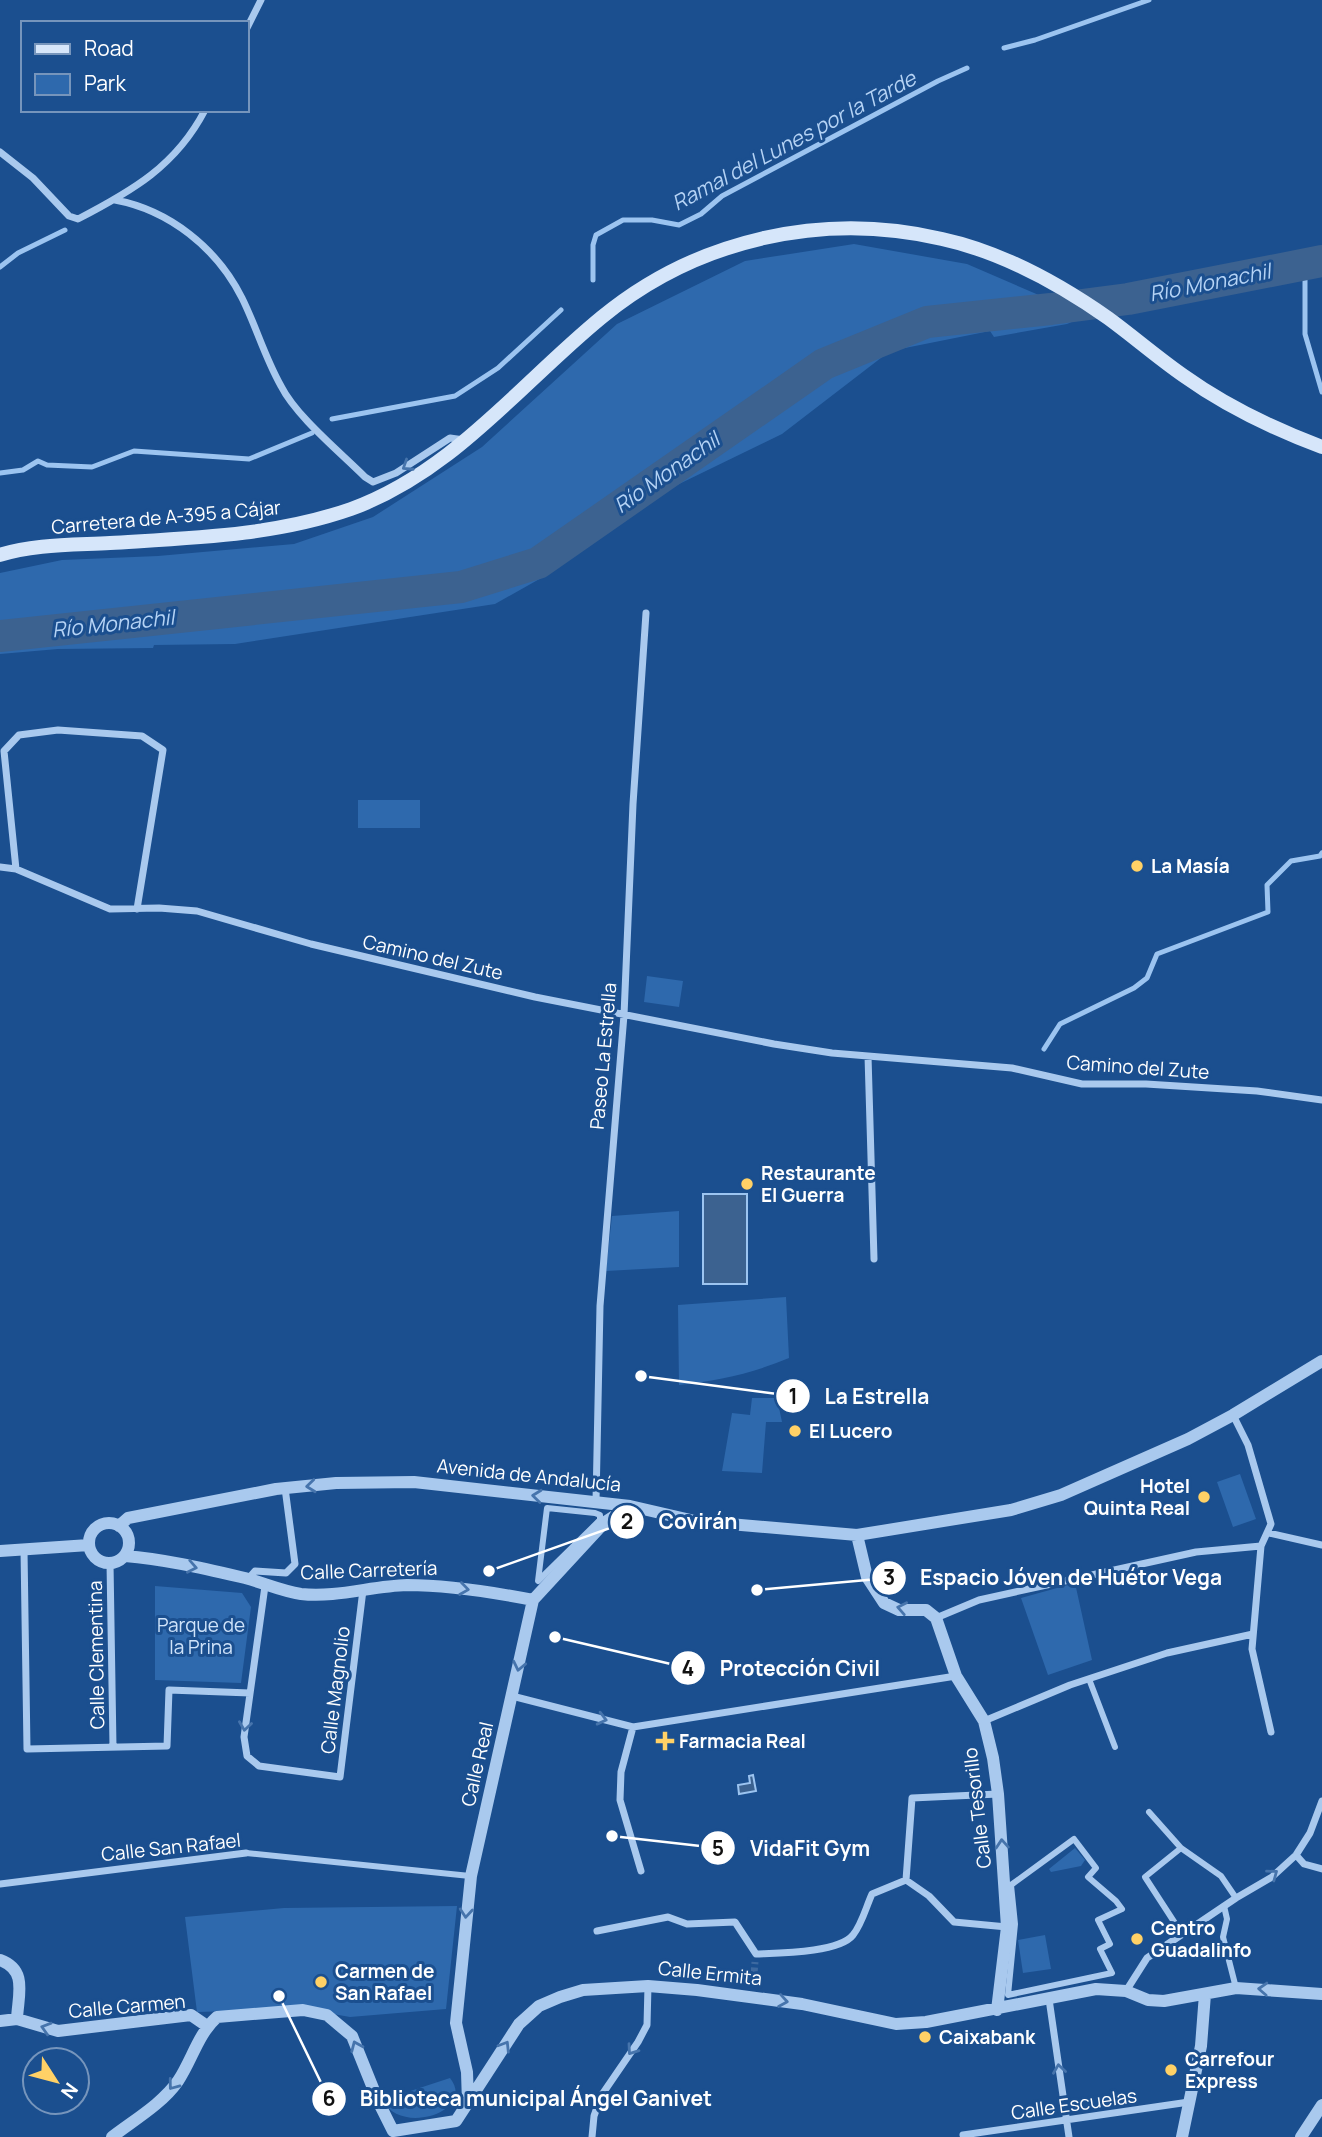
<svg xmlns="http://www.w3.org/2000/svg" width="1322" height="2137" viewBox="0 0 1322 2137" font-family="Manrope,sans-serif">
<rect width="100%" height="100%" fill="#1b4f8f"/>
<path fill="#2e69ad" d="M854,244L967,264L1048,299L1081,318L1067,324L994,337L990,331L890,351L782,434L675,486L543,577L495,604L235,644L154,645L153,648L58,649L0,654V573L62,560L158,556L294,544L373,517L482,447L617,324L745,261Z
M358,800H420V828H358Z
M647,976L683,981L679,1007L644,1002Z
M679,1211V1267L606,1271L612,1216Z
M786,1297L789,1358C754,1373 717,1381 679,1385L678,1305Z
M752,1398H777L782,1422H766L762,1473L722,1471L732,1413L750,1415Z
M1240,1474L1256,1519L1233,1527L1217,1482Z
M1075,1583L1092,1660L1048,1675L1021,1598Z
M155,1586L242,1593L251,1607L241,1683L155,1680Z
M1075,1848L1085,1860L1081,1866L1051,1872L1049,1869Z
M457,1906L446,2009L350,2017L305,2009L197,2012L185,1917L284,1908Z
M1045,1935L1051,1969L1023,1973L1018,1940Z
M450,2078C477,2112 399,2136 383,2100Z"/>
<path fill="#3c6290" stroke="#9cc4f0" stroke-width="2" d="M703,1194H747V1284H703Z
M753,1775L756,1791L739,1794L738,1785L750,1783L749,1776Z"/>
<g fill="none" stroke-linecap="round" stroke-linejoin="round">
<path stroke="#9cc4f0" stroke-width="5" d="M1004,48L1035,40L1149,0
M1305,264V334L1322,392
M0,267L18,253L65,230
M593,280V245L596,235L623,220H652L679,225L701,214L722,196L938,81L967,68
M332,419L455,396L498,368L561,310
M0,473L23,470L38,461L47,465L92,467L134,451L249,459L312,433
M1044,1049L1060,1024L1134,988L1147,978L1157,954L1268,912L1267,885L1291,861L1320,856L1322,853"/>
<path stroke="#3c6290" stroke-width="32" d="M0,636L461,587L538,563L824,364L927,322L1051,309L1128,299L1322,261"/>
<path stroke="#3d69a0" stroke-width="7" stroke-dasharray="7 3.5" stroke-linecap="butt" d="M753,1985L755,1962"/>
<path stroke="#a9c9ee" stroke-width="6" d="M547,1508L595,1513L600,1515V1520L538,1581Z
M1089,1679L1115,1747
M1149,1812L1181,1848L1221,1876L1236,1898
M1074,1839L1096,1868L1088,1877L1116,1901L1122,1909L1098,1920L1110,1944L1100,1949L1112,1973L1008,1995L1015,1924L1011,1885Z
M1181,1848L1145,1877L1182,1934
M246,1853L470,1876
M1224,1906L1227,1919L1223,1937L1236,1988"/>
<path stroke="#a9c9ee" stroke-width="7" d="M247,28L261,0
M0,152L33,178L69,216L78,219C132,191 176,166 205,110
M115,200C169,210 217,248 242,298C256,326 265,358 281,386C296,416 340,452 365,477L373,482L396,473L450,438L464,440
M0,867L16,869L110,909L159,908L197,911L311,944L535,997L774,1044L832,1053L1012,1068L1082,1084H1146L1257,1091L1322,1100
M16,869L4,751L19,735L58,730L142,736L163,750L137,909
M868,1056L874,1259
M1233,1415L1248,1445L1271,1524L1261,1546L1252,1649L1271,1732
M596,1501L600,1306L624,1015L633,804L646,613
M1269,1533L1322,1545
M24,1550L27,1749L167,1746L169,1690L250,1693
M110,1563L113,1747
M248,1579L255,1571L286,1573L295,1564L285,1488
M265,1586L244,1737L247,1756L259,1766L340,1777L363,1590
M936,1618L979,1600L1051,1584L1196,1552L1261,1546
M512,1696L633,1727L956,1676
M984,1721L1070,1685L1167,1653L1253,1634
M633,1727L621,1772L620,1800L641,1871
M1296,1855L1304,1864L1322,1869
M906,1880L912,1798L998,1794
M0,1884L246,1853
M597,1931L668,1917L687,1924L735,1922L756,1954C778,1953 839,1953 853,1935C862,1924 866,1907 872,1894L906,1880L929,1896L954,1922L1007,1927
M1126,1991L1147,1958L1236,1898L1272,1877L1296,1855L1310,1833L1322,1801
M1049,1999L1069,2137
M963,2135L1189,2102
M592,2137L594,2116L601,2096L638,2042L647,2025L648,1986"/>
<path stroke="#a9c9ee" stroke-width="12" d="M89 1543a20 20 0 1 1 40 0a20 20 0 1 1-40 0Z
M119,1526L128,1518L276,1489L336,1483L414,1482L630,1506L695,1521L857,1535L1011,1510L1061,1495L1188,1439L1233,1415L1322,1361
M857,1535L867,1577L884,1603L899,1610H926L936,1618L956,1676L984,1721L993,1758L998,1794L1007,1927L997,2010
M0,1551L89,1545
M125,1556C164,1559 206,1569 245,1578C264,1583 281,1591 301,1594C336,1598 372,1586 407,1585C449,1585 492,1592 533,1600
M0,1960C28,1970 18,1995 17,2019
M0,2021L17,2019L58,2031L191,2015L207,2026
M468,2103L467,2072L456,2023L471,1876L533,1600L605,1522L630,1506
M393,2131L456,2121L519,2024L539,2006L560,1997L583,1990L648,1986L697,1990L802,2004L896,2024L926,2022L1096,1989L1126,1991L1148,2000L1164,2001L1236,1988L1322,1994
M112,2137C134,2120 162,2104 178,2081C192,2060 198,2034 217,2017L303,2010L327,2015L352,2036L379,2103L393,2131
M1182,2137L1201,2046L1205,1994
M1301,2137L1322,2105"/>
<path stroke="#d6e6fa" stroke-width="14" d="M0,555C32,544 76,545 110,543C191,538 274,536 351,509C453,472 520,384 602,317C697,239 823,211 942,239C1002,252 1058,283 1108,318C1134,337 1158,358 1184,376C1226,406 1274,429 1322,447"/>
</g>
<defs><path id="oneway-chevron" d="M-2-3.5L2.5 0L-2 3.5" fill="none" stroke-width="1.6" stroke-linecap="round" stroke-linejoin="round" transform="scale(1.75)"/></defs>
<g stroke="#4674ac">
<use href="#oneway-chevron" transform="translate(407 466) rotate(147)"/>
<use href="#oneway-chevron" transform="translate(311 1486) rotate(174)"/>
<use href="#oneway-chevron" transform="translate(537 1496) rotate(-174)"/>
<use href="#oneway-chevron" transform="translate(192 1567) rotate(11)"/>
<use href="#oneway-chevron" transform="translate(464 1589) rotate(8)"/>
<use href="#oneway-chevron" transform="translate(902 1608) rotate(-169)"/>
<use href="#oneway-chevron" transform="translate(519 1666) rotate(102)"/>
<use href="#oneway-chevron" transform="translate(602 1719) rotate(14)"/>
<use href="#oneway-chevron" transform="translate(245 1726) rotate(98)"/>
<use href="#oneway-chevron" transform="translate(1002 1844) rotate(-94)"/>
<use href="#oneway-chevron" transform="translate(1273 1874) rotate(-37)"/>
<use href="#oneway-chevron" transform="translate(466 1913) rotate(95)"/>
<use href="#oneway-chevron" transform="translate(1263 1989) rotate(-177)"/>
<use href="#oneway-chevron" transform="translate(783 2001) rotate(9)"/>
<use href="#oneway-chevron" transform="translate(46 2028) rotate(-163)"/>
<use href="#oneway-chevron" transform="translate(356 2046) rotate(-113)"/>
<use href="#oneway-chevron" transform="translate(505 2046) rotate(-58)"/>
<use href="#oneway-chevron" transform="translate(632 2050) rotate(125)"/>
<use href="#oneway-chevron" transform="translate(1059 2069) rotate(-98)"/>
<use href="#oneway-chevron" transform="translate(173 2085) rotate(127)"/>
</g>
<g fill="#ffd166" stroke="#1b4f8f" stroke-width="2.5">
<circle cx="1137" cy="866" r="7"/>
<circle cx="747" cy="1184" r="7"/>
<circle cx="795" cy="1431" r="7"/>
<circle cx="1204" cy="1497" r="7"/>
<path d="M661.5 1730.5h7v7h7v7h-7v7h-7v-7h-7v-7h7z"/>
<circle cx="1137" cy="1939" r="7"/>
<circle cx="321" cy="1982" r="7"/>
<circle cx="925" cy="2037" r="7"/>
<circle cx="1171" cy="2070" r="7"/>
</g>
<g text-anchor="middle" stroke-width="6" stroke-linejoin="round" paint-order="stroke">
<g font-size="19" fill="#fff" stroke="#1b4f8f">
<text transform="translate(166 517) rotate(-5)" y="7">Carretera de A-395 a Cájar</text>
<text transform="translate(433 957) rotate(13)" y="7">Camino del Zute</text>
<text transform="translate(603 1056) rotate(-85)" y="7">Paseo La Estrella</text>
<text transform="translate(1138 1067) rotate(4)" y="7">Camino del Zute</text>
<text transform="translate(529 1475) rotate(6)" y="7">Avenida de Andalucía</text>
<text transform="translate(369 1570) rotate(-2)" y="7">Calle Carretería</text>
<text transform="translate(96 1655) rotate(-91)" y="7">Calle Clementina</text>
<text transform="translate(335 1690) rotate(-83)" y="7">Calle Magnolio</text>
<text transform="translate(477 1764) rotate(-77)" y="7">Calle Real</text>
<text transform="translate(977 1808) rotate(-97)" y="7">Calle Tesorillo</text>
<text transform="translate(171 1847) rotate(-6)" y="7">Calle San Rafael</text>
<text transform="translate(710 1973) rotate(6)" y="7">Calle Ermita</text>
<text transform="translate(127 2006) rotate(-5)" y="7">Calle Carmen</text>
<text transform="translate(1074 2104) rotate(-8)" y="7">Calle Escuelas</text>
</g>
<g font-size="19" font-weight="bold" fill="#fff" stroke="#1b4f8f" text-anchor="start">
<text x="1151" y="873">La Masía</text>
<text x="761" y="1180">Restaurante<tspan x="761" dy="22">El Guerra</tspan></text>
<text x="809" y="1438">El Lucero</text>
<text x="1190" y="1493" text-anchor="end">Hotel<tspan x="1190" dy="22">Quinta Real</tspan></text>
<text x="679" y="1748">Farmacia Real</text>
<text x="1151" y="1935">Centro<tspan x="1151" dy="22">Guadalinfo</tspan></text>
<text x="335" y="1978">Carmen de<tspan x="335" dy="22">San Rafael</tspan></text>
<text x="939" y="2044">Caixabank</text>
<text x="1185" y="2066">Carrefour<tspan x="1185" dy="22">Express</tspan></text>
</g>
<g font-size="19" fill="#cfe3fa" stroke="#1b4f8f">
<text x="201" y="1632">Parque de<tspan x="201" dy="22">la Prina</tspan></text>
</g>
<g font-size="21" font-style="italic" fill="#b5d3f5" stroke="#1b4f8f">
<text transform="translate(794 141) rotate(-28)" y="7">Ramal del Lunes por la Tarde</text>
<text transform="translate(1210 283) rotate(-11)" y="7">Río Monachil</text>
<text transform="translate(667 473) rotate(-35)" y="7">Río Monachil</text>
<text transform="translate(113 624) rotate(-6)" y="7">Río Monachil</text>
</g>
</g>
<path fill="none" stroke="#fff" stroke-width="2.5" d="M641 1376L793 1396M489 1571L627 1522M757 1590L889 1578M555 1637L688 1668M612 1836L718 1848M279 1996L329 2099"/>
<g fill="#fff" stroke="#1b4f8f" stroke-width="2.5">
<circle cx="641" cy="1376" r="7"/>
<circle cx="489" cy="1571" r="7"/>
<circle cx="757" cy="1590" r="7"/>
<circle cx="555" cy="1637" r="7"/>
<circle cx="612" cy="1836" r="7"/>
<circle cx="279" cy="1996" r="7"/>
<circle cx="793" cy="1396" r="18"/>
<circle cx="627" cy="1522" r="18"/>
<circle cx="889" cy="1578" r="18"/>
<circle cx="688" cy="1668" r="18"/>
<circle cx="718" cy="1848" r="18"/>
<circle cx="329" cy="2099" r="18"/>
</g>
<g font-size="21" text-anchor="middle" font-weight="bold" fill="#111">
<text x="793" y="1404">1</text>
<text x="627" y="1529">2</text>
<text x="889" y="1585">3</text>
<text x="688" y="1676">4</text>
<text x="718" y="1856">5</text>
<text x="329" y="2106">6</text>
</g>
<g font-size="21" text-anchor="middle" font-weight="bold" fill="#fff" stroke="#1b4f8f" stroke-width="6" stroke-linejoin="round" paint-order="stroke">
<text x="877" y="1404">La Estrella</text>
<text x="698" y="1529">Covirán</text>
<text x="1071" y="1585">Espacio Jóven de Huétor Vega</text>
<text x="800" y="1676">Protección Civil</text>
<text x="810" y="1856">VidaFit Gym</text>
<text x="536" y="2106">Biblioteca municipal Ángel Ganivet</text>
</g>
<rect x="21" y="21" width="228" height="91" fill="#1b4f8f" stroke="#7695bc" stroke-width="2"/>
<rect x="35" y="44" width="35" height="10" fill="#d6e6fa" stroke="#7695bc" stroke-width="2"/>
<text x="84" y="56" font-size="21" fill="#ffffff">Road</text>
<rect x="35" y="74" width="35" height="21" fill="#2e69ad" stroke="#7695bc" stroke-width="2"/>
<text x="84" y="91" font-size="21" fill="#ffffff">Park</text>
<g transform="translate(56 2081) rotate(126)"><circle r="33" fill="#1b4f8f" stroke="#7695bc" stroke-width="2"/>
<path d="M0-5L12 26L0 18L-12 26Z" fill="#ffd166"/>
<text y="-10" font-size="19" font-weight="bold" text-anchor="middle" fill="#ffffff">N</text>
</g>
</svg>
